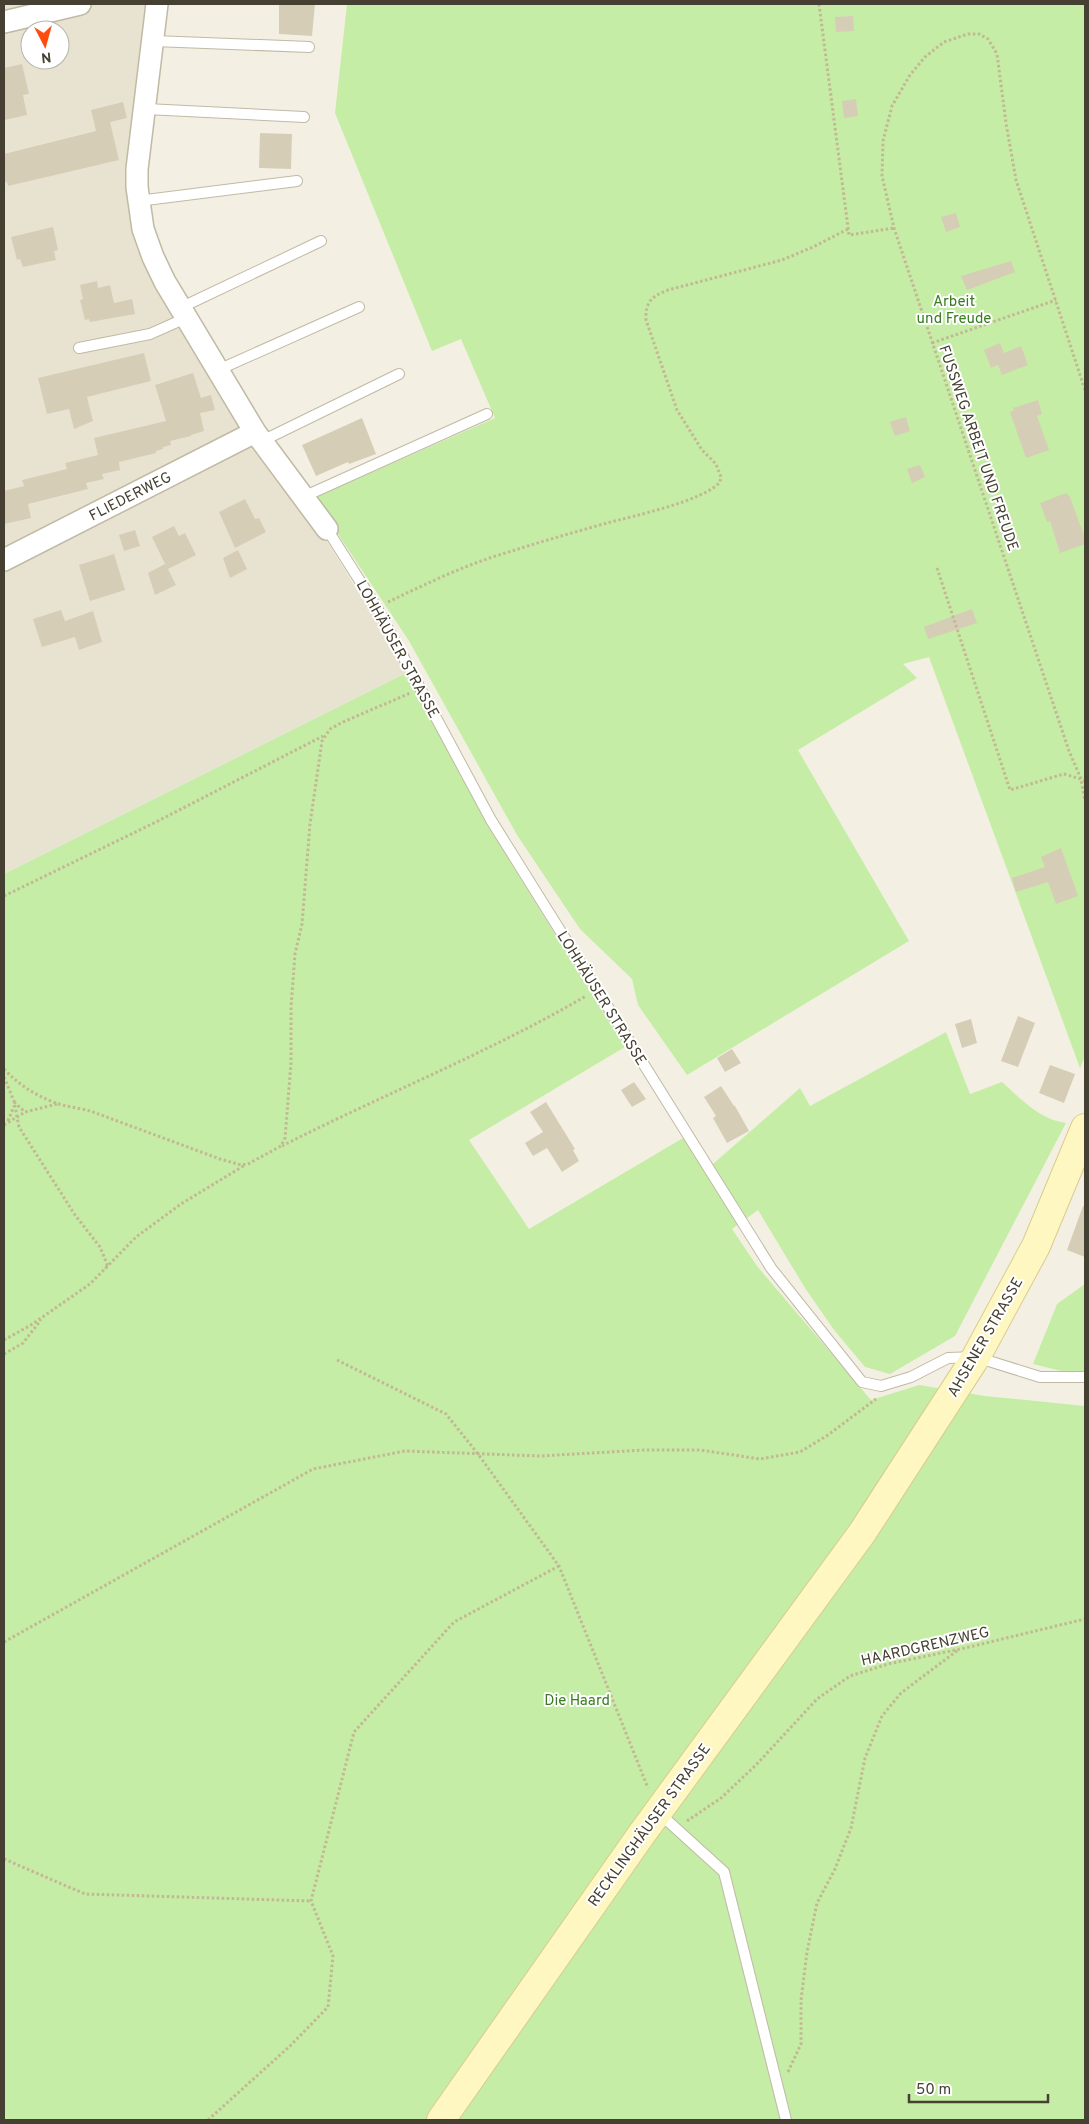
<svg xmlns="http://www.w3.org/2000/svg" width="1089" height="2124" viewBox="0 0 1089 2124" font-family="Overpass,sans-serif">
<rect width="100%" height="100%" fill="#f3f0e3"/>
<path fill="#e8e3d0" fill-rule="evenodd" d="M4,4H154L142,231L322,533L408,672L4,874ZM30,30H60V60H30Z"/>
<path fill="#c5eda6" d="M347,4H1085V1056L1080,1068L929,657L903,664L917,678L798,750L909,941L687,1075L638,1005L632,979L580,929L517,835L409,641L314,498L495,418L461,339L432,351L335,113Z
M408,672L488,826L625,1047L469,1140L529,1229L683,1138L706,1170L800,1088L810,1106L946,1032L970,1094L1002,1082C1021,1099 1040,1120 1066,1123L955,1336L890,1374L865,1367L834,1330L805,1288L758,1210L732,1229L757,1266L871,1400L919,1385L985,1396L1085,1406V2120H4V874Z
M1085,1284V1377L1033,1364L1057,1304Z"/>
<path fill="#d6cdb7" d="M279,4H315L312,36L279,34Z
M853,16L854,31L836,32L835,17Z
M22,64L29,94L23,95L27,115L4,120V68Z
M856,99L858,116L844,118L842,101Z
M123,102L127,118L110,122L119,160L8,186L7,182L4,183V154L96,131L91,110Z
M260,133L292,134L291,169L259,168Z
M956,213L960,227L946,232L941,217Z
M53,227L58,250L54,251L56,260L23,267L20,259L17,260L11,237Z
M1011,261L1015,272L967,290L961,276Z
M97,281L98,288L110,285L114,303L132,299L135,314L90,322L89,319L85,320L80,300L83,299L80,285Z
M1000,343L1004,353L1021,346L1028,365L1002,375L998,365L991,368L984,350Z
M144,353L151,381L87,397L93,421L74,429L69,409L47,414L38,378Z
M193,373L201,398L211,395L215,410L200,413L204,431L191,435V436L170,441L171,445L163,447V449L156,451V453L119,462L120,470L102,474L104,479L86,483L88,489L28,504L31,518L4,524V491L24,486L22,480L67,469L65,463L98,455L94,438L166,421L155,385Z
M1038,400L1042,414L1037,416L1049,450L1026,458L1010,412L1014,410L1013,408Z
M906,417L910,431L895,436L890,422Z
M362,418L376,454L349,464L348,462L316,476L302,445Z
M920,465L925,477L912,483L907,469Z
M1066,493L1070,497L1085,538V544L1060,553L1050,521L1047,522L1040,503Z
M245,499L255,519L259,518L266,532L235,548L219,512Z
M174,526L179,536L185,533L196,555L168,569L176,585L155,595L148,573L165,564L167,568L152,537Z
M135,530L140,546L124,551L119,535Z
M238,550L247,569L230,578L223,558Z
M114,554L125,590L90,601L79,565Z
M972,609L977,623L928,639L924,627Z
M61,610L65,621L93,611L102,642L79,650L75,637L42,647L33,619Z
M1061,848L1078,896L1056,904L1048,882L1016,892L1012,878L1045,867L1041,857Z
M1018,1016L1035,1023L1018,1067L1001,1061Z
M971,1019L977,1043L962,1048L955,1024Z
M732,1049L741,1063L725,1072L717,1058Z
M1050,1065L1075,1074L1064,1103L1039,1093Z
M634,1082L646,1099L632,1107L621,1090Z
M721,1086L734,1106H735L749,1131L727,1143L713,1118L716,1116L704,1097Z
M546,1102L575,1149L573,1150L579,1161L562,1172L547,1148L533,1156L525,1143L543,1132L530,1112Z
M1083,1206H1085V1257L1067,1250Z"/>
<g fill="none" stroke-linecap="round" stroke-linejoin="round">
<g stroke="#c0b9a4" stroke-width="12">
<path id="service" d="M154,41L309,47
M146,109L304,117
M138,201L297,181
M180,308L321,241
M79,348L150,334L186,318
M218,370L359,307
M262,441L399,374
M303,497L487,414
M327,529L377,608L491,820L771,1268L862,1382L881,1386L911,1377L948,1358L976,1357L1040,1377H1085
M659,1813L724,1872L786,2120"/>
</g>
<g stroke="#c0b9a4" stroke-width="24">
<path id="minor" d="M157,4L137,169V187L143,229L153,257L165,282L255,432L327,529
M4,22L80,4
M4,560L255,432"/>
</g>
<g stroke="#d8cd8d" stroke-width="30">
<path id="secondary" d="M441,2120L641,1835L862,1533L976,1357L1036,1246L1085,1128"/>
</g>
<path stroke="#c3b794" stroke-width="3" stroke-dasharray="2.5 2.5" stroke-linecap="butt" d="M819,4L849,235L894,228
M932,343L1056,300
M1085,390L1016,180L1006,123L997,54L988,39L979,34H968L944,42L925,57L910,75L892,106L883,141L882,176L894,228L1069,751L1081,779L1085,781
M937,568L1010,790L1064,774L1081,779L1085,801
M388,602C428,583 469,563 512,551C543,541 575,532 607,523C633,516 704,501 720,482L721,477L716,464L702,450L677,410L646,320C645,302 652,296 668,290L782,260L813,247L848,229
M4,896L154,823L323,736
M4,1069C18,1084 36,1096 56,1103C66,1107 81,1108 93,1112L220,1159L241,1165L248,1164L281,1146L285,1138L291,1063V1007L295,954L302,924L310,824L322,741L330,729L341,723L410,693
M4,1077L14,1101L19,1127L75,1215L100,1247L107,1264L106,1269
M14,1102L25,1112
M8,1121L14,1106
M4,1125L25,1112L57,1104
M282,1146C382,1095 488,1053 586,996
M4,1340L31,1325L90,1284L136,1237L181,1204L245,1165
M4,1354L23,1343L41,1320
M337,1360L446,1414L478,1454L559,1566L648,1788
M4,1642L313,1469L405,1451L540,1456L644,1450H700L760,1459L800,1452L828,1435L876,1399
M687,1821L721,1798L756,1765L817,1699L850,1676L888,1664L965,1648L1085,1619
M4,1859L85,1894L311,1901
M788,2072L801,2044V2000L807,1952L817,1903L835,1869L851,1828L865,1758L882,1716L901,1693L958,1650
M208,2120L290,2046L328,2007L333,1956L311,1901L354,1732L454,1622L559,1566"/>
<use href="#service" stroke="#fff" stroke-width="10"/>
<use href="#minor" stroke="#fff" stroke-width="21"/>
<use href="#secondary" stroke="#fff7c1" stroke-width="28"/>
</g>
<g text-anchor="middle" stroke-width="4" stroke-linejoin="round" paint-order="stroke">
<g font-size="15" fill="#397d20" stroke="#fff">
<text x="954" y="306">Arbeit<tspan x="954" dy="17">und Freude</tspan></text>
<text x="577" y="1705">Die Haard</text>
</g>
<g font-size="15" fill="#464032" stroke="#fff">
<text transform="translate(979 448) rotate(71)" y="5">FUSSWEG ARBEIT UND FREUDE</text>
<text transform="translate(130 496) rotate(-27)" y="5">FLIEDERWEG</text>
<text transform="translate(398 649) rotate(61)" y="5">LOHHÄUSER STRASSE</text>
<text transform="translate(602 998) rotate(58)" y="5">LOHHÄUSER STRASSE</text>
<text transform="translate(985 1337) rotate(-60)" y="5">AHSENER STRASSE</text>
<text transform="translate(925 1646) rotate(-13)" y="5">HAARDGRENZWEG</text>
<text transform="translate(649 1825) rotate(-54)" y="5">RECKLINGHÄUSER STRASSE</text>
</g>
</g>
<rect width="1089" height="2124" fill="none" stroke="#464032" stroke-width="10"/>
<g transform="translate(45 45) rotate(174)"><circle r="24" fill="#ffffff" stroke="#b5b3ad"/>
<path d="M0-4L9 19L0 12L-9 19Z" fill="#ff4c0e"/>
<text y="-8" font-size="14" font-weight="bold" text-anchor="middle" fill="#464032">N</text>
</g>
<path d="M909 2094v8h139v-8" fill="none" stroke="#464032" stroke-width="2.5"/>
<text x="916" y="2094" font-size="15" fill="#464032" stroke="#ffffff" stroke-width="4" paint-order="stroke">50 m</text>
</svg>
